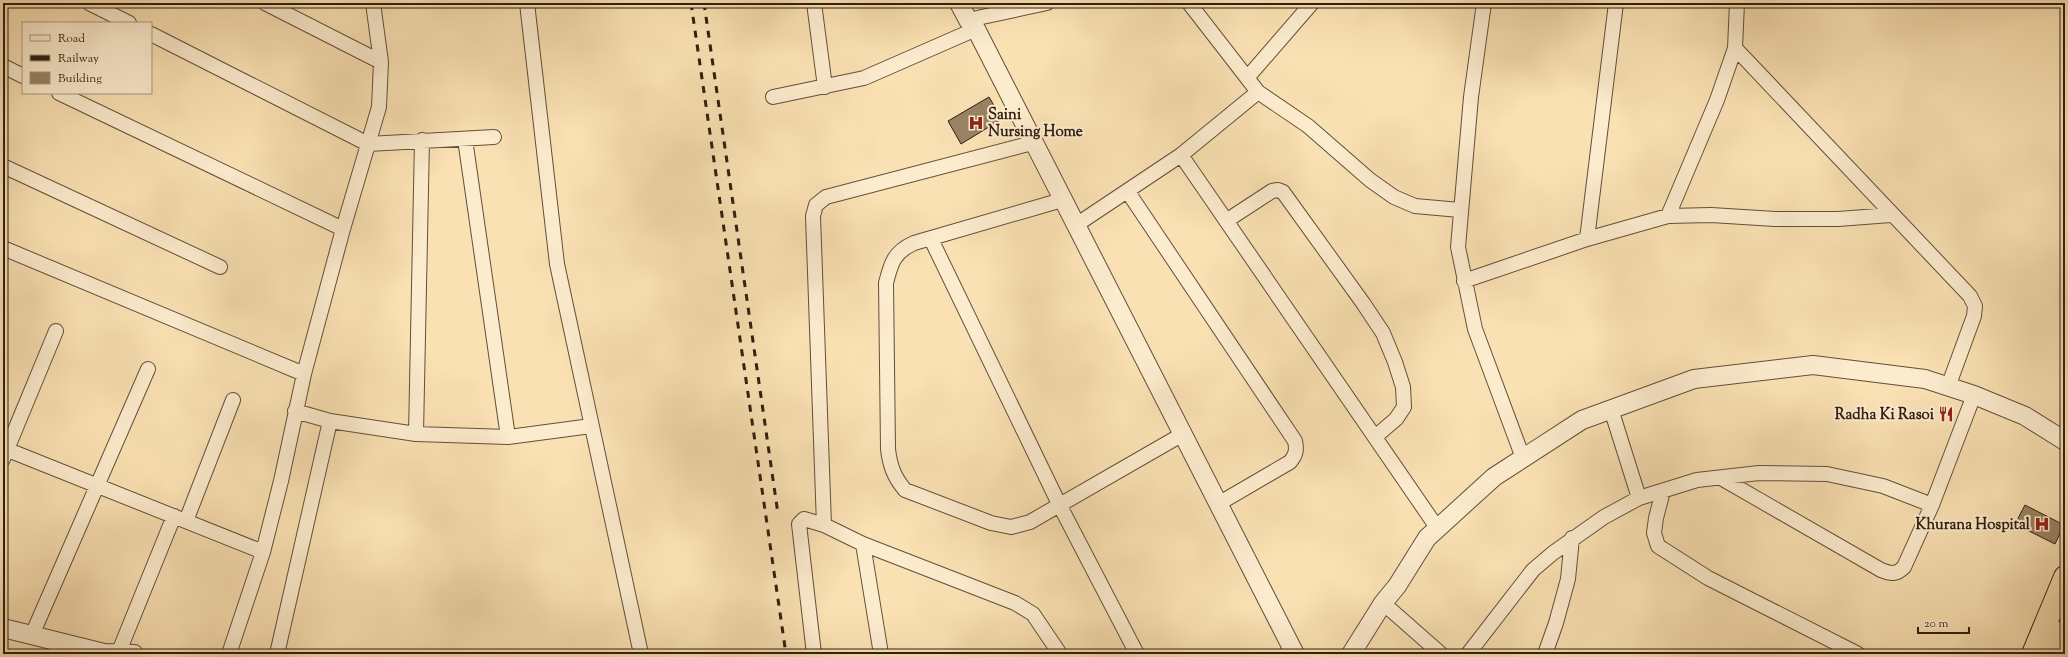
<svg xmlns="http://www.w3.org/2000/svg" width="2068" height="657" viewBox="0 0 2068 657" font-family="'Sorts Mill Goudy',serif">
<rect width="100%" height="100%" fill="#fae1b3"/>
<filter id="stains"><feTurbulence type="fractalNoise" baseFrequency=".005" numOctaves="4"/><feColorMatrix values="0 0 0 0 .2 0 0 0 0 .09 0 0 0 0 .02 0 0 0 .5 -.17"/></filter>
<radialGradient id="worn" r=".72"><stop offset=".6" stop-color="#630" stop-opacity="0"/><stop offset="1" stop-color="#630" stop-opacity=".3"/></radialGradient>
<path fill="#998365" stroke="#2f1e11" d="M989,97L1002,119L961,144L948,121Z
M2025,505L2064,525L2055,544L2015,524Z"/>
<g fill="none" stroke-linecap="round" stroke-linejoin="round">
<g stroke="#624f3a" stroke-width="16">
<path id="minor" d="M89,3L129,23
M265,3L381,62
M527,3L557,264L641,654
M814,3L825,87
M1189,3L1258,92L1308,126L1370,180L1394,197L1415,206L1460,210
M1484,3L1471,97L1458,247L1475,329L1523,458
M1737,3L1735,48L1970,296L1975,306L1974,316L1948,387
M968,20L1047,3
M151,34L368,144L494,137
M3,66L23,76
M1247,78L1312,3
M59,93L343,229
M773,97L864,78L976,29
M465,139L508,437
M1032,143L826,197L816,205L813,216L824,525L863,544L1015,603L1033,614L1060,654
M1181,155L1438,529
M3,166L220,267
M1128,192L1295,441C1297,450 1296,455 1290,462L1218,504
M1062,200L914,243C894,252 891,263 886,283L888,449C890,466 894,477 905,490L991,523L1011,527L1030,522L1183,434
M1668,216L1717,100L1735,48
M1226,221L1272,191L1278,190L1283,192L1363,303L1383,333L1395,362L1403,387L1404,407L1396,419L1375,437
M1076,225L1181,155L1258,92
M931,239L1059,504L1137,654
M1587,239L1616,3
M3,248L304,374
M1464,281L1587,239L1668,216L1711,215L1775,219H1838L1891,215
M1611,409L1639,498
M295,411L330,421L416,434L508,437L591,426
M416,434L422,140
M3,448L263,552
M3,459L56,331
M1721,478L1881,570C1891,574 1896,575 1904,567L1932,505L1974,395
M1663,491L1656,518L1654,533L1658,546L1708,578L1858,654
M186,521L233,400
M863,544L881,654
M1383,603L1441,654
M32,635L148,369
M118,654L174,516
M229,654L263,552L281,481L304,374L343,229L379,107L381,62L373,3
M277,654L330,421
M814,654L799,524L804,519L824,525
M1468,654L1533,570L1553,553L1604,517L1639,498L1697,480L1759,473L1827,474L1883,486L1932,505
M1545,654L1556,623L1568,579L1572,538"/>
</g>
<g stroke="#624f3a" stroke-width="20">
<path id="tertiary" d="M959,3L968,20L976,29L1295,654
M3,628L104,653L134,654
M1351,654L1383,603L1397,586L1427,538L1494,477L1582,420L1694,379L1813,365L1925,379L1974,395L2025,416L2065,441"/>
</g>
<g stroke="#2f1e11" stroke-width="24">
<path id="trunk" d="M2033,654L2065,577
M2055,654L2065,631"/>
</g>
<use href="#minor" stroke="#fcecce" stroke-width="14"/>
<use href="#tertiary" stroke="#fcecce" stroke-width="18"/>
<use href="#trunk" stroke="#fae1b3" stroke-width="22"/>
<path stroke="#2f1e11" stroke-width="3" stroke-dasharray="7 7" stroke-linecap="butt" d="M691,3L786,654
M704,3L778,514"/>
</g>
<defs>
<g id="hospital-bare" transform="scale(1.2)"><path d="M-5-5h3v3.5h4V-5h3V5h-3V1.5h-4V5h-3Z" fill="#8f2418" stroke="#fcecce" stroke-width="2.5" paint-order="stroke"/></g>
<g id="restaurant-bare" transform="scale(1.2)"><path d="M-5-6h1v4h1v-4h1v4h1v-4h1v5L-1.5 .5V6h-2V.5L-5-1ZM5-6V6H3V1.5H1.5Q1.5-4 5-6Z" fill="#8f2418" stroke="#fcecce" stroke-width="2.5" paint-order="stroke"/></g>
</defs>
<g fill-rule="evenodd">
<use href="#hospital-bare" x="976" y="123"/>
<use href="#restaurant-bare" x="1946" y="414"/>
<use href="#hospital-bare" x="2042" y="524"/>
</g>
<g text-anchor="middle" stroke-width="4" stroke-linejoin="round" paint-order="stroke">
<g font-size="15" font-weight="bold" fill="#2f1e11" stroke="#fcecce" text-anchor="end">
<text x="988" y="119" text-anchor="start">Saini<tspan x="988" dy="17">Nursing Home</tspan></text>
<text x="1934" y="419">Radha Ki Rasoi</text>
<text x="2030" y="529">Khurana Hospital</text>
</g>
</g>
<rect width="2068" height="657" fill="none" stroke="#fae1b3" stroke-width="16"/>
<rect x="4" y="4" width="2060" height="649" fill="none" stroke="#2f1e11" stroke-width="2"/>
<rect x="8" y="8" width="2052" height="641" fill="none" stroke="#2f1e11"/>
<rect x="22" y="22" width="130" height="72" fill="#fcecce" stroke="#aa9a82"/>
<rect x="30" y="35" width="20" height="6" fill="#fcecce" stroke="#aa9a82"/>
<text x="58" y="42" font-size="12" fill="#2f1e11">Road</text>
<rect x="30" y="55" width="20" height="6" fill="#2f1e11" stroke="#aa9a82"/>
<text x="58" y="62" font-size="12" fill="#2f1e11">Railway</text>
<rect x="30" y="72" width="20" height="12" fill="#998365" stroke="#aa9a82"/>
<text x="58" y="82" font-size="12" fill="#2f1e11">Building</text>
<path d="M1918 627v6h51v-6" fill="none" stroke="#2f1e11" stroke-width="2"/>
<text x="1924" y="627" font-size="12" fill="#2f1e11" stroke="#fcecce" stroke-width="3" paint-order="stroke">20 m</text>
<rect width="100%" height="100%" filter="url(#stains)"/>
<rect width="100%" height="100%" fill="url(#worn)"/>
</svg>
